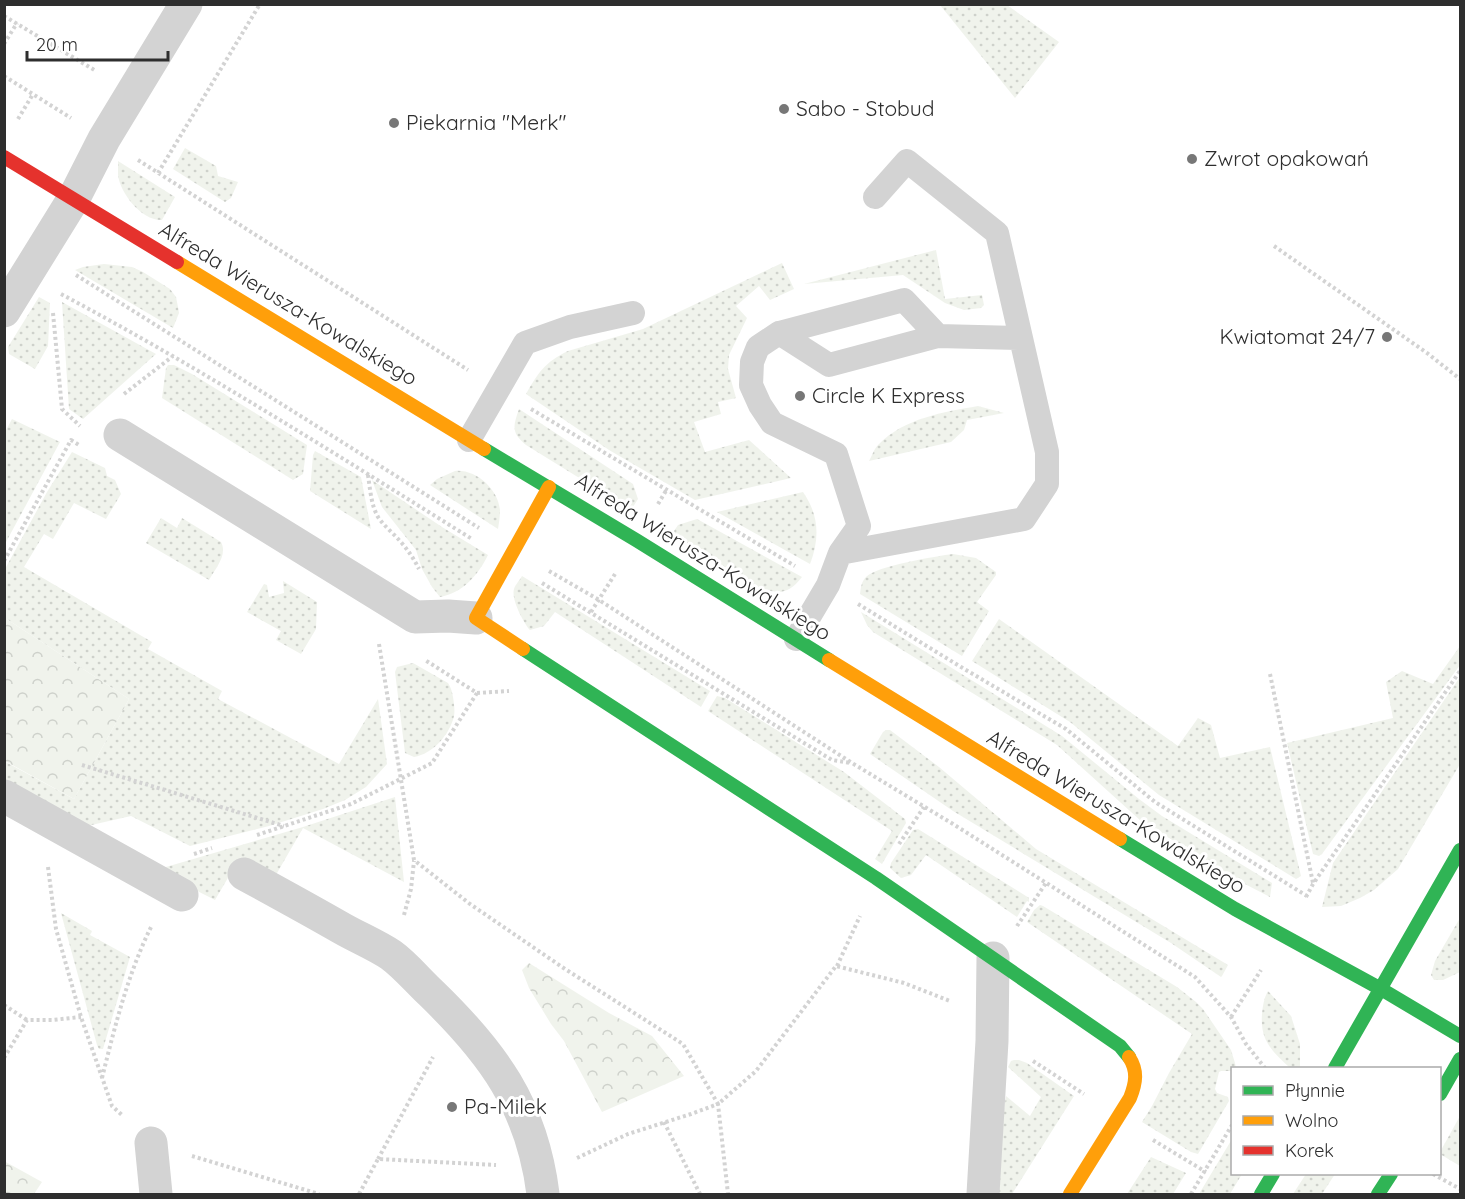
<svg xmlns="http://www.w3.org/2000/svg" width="1465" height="1199" viewBox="0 0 1465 1199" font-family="Quicksand,sans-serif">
<defs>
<pattern id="grass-dots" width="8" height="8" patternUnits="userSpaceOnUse" patternTransform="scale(1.5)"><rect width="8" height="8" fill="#f0f3ec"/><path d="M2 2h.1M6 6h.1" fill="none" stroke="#ced1cb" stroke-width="1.8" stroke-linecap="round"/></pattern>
<pattern id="park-crowns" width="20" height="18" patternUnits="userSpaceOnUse" patternTransform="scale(1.5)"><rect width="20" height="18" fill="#f0f3ec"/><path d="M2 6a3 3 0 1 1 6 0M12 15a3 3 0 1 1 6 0" fill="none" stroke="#ced1cb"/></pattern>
</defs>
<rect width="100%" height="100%" fill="#fff"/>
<path fill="url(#grass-dots)" d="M940,5H1007L1059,42L1015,98Z
M185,148L216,166L218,176L238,182L231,198L225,202L173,169Z
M118,161L175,197L162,220C142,221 120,193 118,175C118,171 118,165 118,161Z
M936,250L945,299L982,295L984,305L981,308L964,310L945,303L903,275L804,284Z
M782,263L794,289L770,300L759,286L736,306L747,318L729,355L728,369L736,398L718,402L721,414L694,422L705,452L749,440L791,478L695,500L609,450L526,394C538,373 545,362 568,351L643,329Z
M104,264L132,267L143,272L170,289L176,297L178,307L179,313L173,328L75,270L83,267Z
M39,297L50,303L48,346L35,369L9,354L8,347Z
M62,302L156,354L83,419L69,409Z
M168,365H174L192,374L307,445L303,474L293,480L162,398L166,368Z
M978,406L1004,413L967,420L964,430L951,442L869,461C872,456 874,449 878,445C904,418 944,412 978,406Z
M519,409L633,484L638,499L631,510L526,445C511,433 513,426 519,409Z
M12,419L60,442L5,544V432Z
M315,451L361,477L371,529L310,491L313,455Z
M72,452L105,468L107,476L115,480L121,494L106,519L74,503L53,539L44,534L24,567L152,642L148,649L222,691L218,699L339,764L378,699L387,764L366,787L345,800L323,809L269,826L190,846L131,816L87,826L5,782L4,761L74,799L129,699L5,618V569L47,492Z
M455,471C476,469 498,489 500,510C500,516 499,523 498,529L430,485L437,479Z
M372,480L442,527L488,555C478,575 463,593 440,597L432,587L422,569L416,550L382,507Z
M803,492C819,515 820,538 810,564L717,512Z
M161,518L177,528L182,518L221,542C228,555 215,569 209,580L146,543Z
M697,519L802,577C788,595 779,594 758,588L672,534L678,525Z
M953,554L976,558L996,572V575L977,602L989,611L962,656L860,594C861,588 861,582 866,577C876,566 937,556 953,554Z
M522,576L710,691L701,707L555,612L544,626L530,630C523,622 511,599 514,589C515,585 520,580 522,576Z
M283,581L317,602L316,629L301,654L276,640L281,631L247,612L264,584L267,585L269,597L284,593Z
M861,612L1062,736L1139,799L1162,816L1272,883L1270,897L1243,883L1141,821L1057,745L873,632L867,625Z
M999,619L1178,746L1198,718L1211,725L1220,758L1270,747L1301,876L1296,879L1159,795L1070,722L972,661Z
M1460,646V665L1322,854L1319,856L1313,854L1287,743L1393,718L1386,682L1402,671L1433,684Z
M413,663L448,683C451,688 452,691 453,697C454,704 455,710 454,716C450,734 433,754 414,757L405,753L395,672L397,667Z
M1460,677V764L1398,869L1374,890L1360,898L1341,906L1322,907L1333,863Z
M717,696L725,698L844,772L905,819L906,823L882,864L875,859L892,831L708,711Z
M886,730H890L939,767L1036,849L1228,965L1222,976L1221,977L1171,943L953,811L870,754L883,732Z
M395,797L404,882L303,828L273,880L239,859L215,900L158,871L159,869L303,827Z
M918,829L1026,896L1029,898V902L1027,901L1017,917L926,855L911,875L901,878L890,868L891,863L913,830Z
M1040,905L1043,906L1177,987L1196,1002L1203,1009L1231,1050L1235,1063L1236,1068H1232V1071H1221L1219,1072L1215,1089L1217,1093L1228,1097L1229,1101L1198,1154L1191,1152L1142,1122L1152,1106L1169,1073L1192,1034L1027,922L1034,910Z
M61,913L92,931L90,935L130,957L103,1049H99L97,1045Z
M1460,918V972L1443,980H1434L1431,975L1435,961Z
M1268,991L1291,1016L1300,1044V1068L1289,1067C1271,1050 1260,1040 1262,1014C1263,1005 1264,998 1268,991Z
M1014,1060H1019L1027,1063L1074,1096L1012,1194H991L1006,1096L1030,1116L1041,1097L1008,1067L1011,1061Z
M1460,1116V1166L1440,1154V1152Z
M1232,1139V1174H1242L1230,1194H1199Z
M1151,1157L1186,1173L1173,1194H1127Z
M1306,1174H1335L1322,1194H1293Z"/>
<path fill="url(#park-crowns)" d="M5,618L129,699L74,799L5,761Z
M529,963L609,1013L652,1036L684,1076L602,1112L564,1041L551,1024L529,988L522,970Z
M4,1161L42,1182L34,1194H5Z"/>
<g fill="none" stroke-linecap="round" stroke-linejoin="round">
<path stroke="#d3d3d3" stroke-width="4" stroke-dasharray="3 3" stroke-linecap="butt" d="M4,16L96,71
M4,44L17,23
M4,76L71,118
M18,119L33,94
M138,160L468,370
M158,173L260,4
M1274,246L1427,353L1460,379
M76,275L479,528
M61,294C202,369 337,455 472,539
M53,313L62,409L80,426
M124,394L173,356
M531,409L795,566
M368,475C370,488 371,505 378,517C384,526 393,533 400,541C408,550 414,559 419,569
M658,504L667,489
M4,561L71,440L79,445
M549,571L599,600L852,763L953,824L1195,977L1231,1017L1246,1044L1265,1068
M542,583L832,760L851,763
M858,604L961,667L1066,729L1155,802L1307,896
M591,612L615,574
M379,644L414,860L470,904L565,969L683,1044L718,1104L756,1071L836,966L904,983L950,1001
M1270,674L1313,883
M477,693L509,691
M82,765L284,826
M257,835L351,804L432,763L477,693L425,660
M899,844L924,807
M194,854L212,848
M48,867L56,929L81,1017L112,1106L123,1116
M1306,897L1313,884L1460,671
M404,915L411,889L414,861
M1017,926L1046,883
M837,966L860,916
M4,1005L27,1020
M1231,1017L1261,970
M4,1058L27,1020H52L81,1017
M1033,1061L1084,1094
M102,1078C115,1026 128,973 152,925
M664,1122L700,1194
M1153,1140L1206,1172
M192,1156L319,1194
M577,1158L628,1134L691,1114L718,1104L728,1194
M378,1159L433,1057
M1433,1174L1460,1189
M359,1194L378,1159L496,1165
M1191,1194L1232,1125"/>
<path stroke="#d3d3d3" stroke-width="24" d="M779,333L904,300L938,336
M469,440L525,343L570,327L633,313
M840,553L859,526L836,454L772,423L760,405L751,385L752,362L758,347L779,333L829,365L938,336L1021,338
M796,639L828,585L840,553L1024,519L1047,484V452L997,233L907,161L875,197"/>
<path stroke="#d3d3d3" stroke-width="33" d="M4,311L74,198L104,139L186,4
M120,435L415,617L448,616L476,618
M4,796L182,895
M244,874C277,892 310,910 343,929C359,938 376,945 391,955C405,965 418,981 431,993C493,1053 532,1106 543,1194
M151,1143L156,1194
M983,1194L992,1041L993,958"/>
<path stroke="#30b455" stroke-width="14" d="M484,449L636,540L829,660
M523,649L876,878L1120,1046L1129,1057
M1120,839L1235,909L1381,989L1460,1036
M1335,1068L1460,850
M1440,1094L1460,1059
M1261,1194L1273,1174
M1378,1194L1391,1174"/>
<path stroke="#ff9f0a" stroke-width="14" d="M177,262L484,449
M523,649L476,618L549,487
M829,660L1120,839
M1070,1194L1130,1098C1136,1083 1138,1071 1129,1057"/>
<path stroke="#e5322d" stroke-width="14" d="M4,157L177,262"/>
</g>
<g fill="#777" stroke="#fff" stroke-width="2">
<circle cx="784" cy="109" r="6"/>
<circle cx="394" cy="123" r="6"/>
<circle cx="1192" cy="159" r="6"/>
<circle cx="1387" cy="337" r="6"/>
<circle cx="800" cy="396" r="6"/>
<circle cx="452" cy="1107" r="6"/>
</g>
<g text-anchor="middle" stroke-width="6" stroke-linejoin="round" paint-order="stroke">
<g font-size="21" fill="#2e2e2e" stroke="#fff" text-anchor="start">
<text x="796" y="116">Sabo - Stobud</text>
<text x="406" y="130">Piekarnia "Merk"</text>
<text x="1204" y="166">Zwrot opakowań</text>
<text x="1375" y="344" text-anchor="end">Kwiatomat 24/7</text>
<text x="812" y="403">Circle K Express</text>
<text x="464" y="1114">Pa-Milek</text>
</g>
<g font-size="21" fill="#2e2e2e" stroke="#fff">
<text transform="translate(288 304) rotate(31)" y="7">Alfreda Wierusza-Kowalskiego</text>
<text transform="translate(703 557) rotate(32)" y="7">Alfreda Wierusza-Kowalskiego</text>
<text transform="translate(1116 812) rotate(31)" y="7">Alfreda Wierusza-Kowalskiego</text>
</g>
</g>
<rect width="1465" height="1199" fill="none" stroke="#2e2e2e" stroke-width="12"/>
<rect x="1231" y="1067" width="210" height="108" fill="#ffffff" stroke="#ababab" stroke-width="1.5"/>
<rect x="1243" y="1086" width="30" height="9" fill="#30b455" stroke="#ababab" stroke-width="1.5"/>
<text x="1285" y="1097" font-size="18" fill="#2e2e2e">Płynnie</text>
<rect x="1243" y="1116" width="30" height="9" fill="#ff9f0a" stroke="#ababab" stroke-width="1.5"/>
<text x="1285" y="1127" font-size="18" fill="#2e2e2e">Wolno</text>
<rect x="1243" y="1146" width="30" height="9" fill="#e5322d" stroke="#ababab" stroke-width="1.5"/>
<text x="1285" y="1157" font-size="18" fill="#2e2e2e">Korek</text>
<path d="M27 51v9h141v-9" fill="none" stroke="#2e2e2e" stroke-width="3"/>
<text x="36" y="51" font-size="18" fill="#2e2e2e" stroke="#ffffff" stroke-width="4.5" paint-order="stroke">20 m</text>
</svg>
